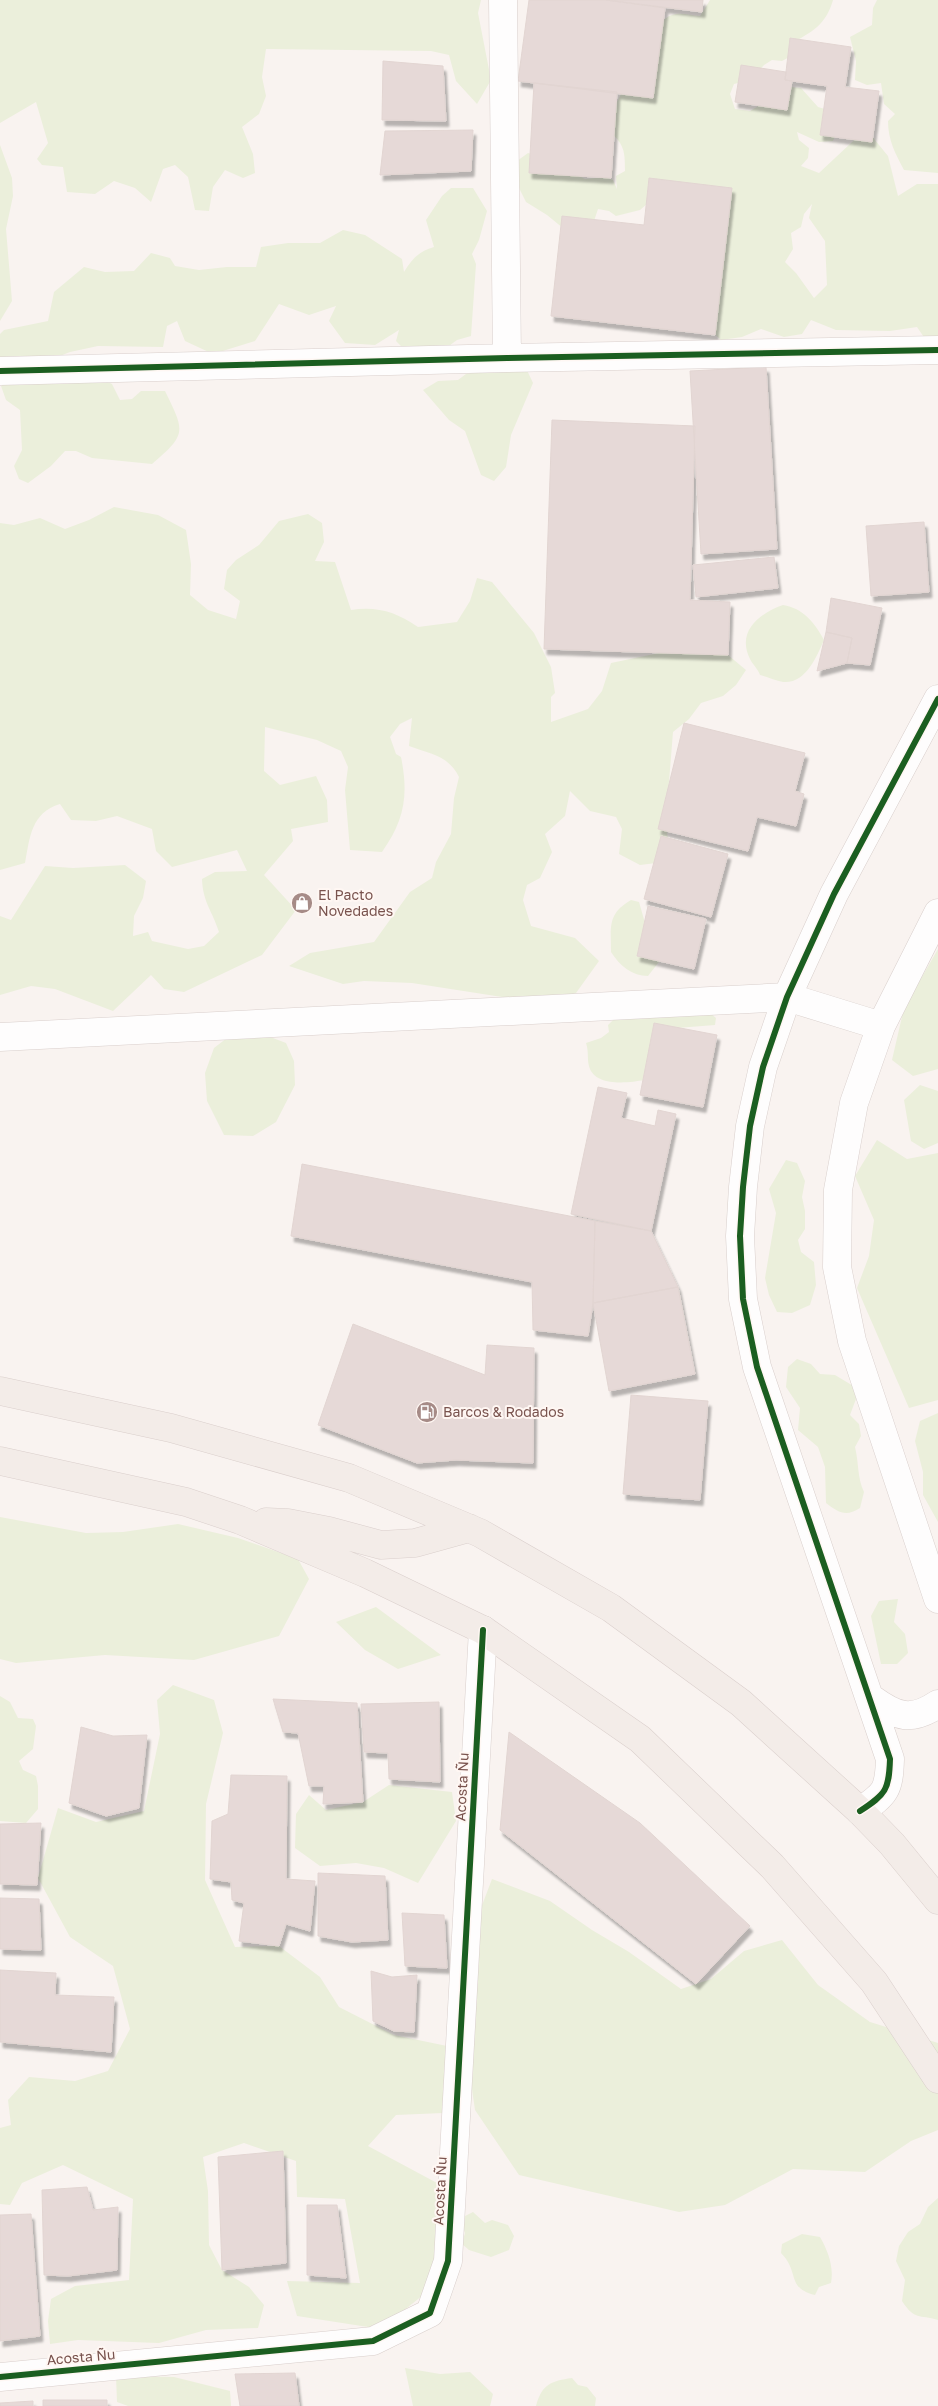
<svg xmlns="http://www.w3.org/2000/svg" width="938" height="2406" viewBox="0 0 938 2406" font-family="'Golos Text',sans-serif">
<defs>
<filter id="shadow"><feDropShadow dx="3" dy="5.5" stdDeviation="1" flood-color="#0004"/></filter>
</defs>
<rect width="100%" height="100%" fill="#f9f3f0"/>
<path fill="#ebefdb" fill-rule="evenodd" d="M0,0H481L478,13L491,80L477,104L456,81L449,55L431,51L266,49L262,77L266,96L259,114L242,127L253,154L255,173L243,178L225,170L213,187L209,211L195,210L188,177L175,165L163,169L151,202L135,188L114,181L95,194L67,192L63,167L42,165L37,159L48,143L36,102L0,123Z
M710,0H833C826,25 812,32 790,44L795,54L782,61L772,60L764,65L750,80L734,84L730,94L735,109L750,111L791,87L801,88L818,107L835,112L840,124L833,141L819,142L797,132L799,140L809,148L808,158L801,166L819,173L866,129L888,156L898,196L917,184H938V350L930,346L917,327L890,331L836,330L811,320L802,334L784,337L761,329L742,337L721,340L699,320L661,192L640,210L616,216L609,211L598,209L590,233H569L547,215L526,202L516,182L517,161L528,153L544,158L585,179L606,177L613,180L617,189L616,176L625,171C625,150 624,144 608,130L609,110L616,104C627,85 652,20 672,15C680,12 691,15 700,16ZM812,204L809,218L825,241L827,285L814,298L796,273L785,262L793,249L791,233L801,227L804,214Z
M877,0H938V173L904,170C895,153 888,140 888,121L895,114L884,104L881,83L867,85L855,80L856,61L850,37L872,25L873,8Z
M0,145L12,178L13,196L6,229L12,301L0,321Z
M451,188H473L487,211L479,240L472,254L476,264L471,336L457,340L442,351L405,350L396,341L399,330L375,345L345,343L329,321L336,306L309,315L279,304L255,341L213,354L185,341L177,321L167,326L163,347L98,346L70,352L37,365L0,366V334L4,330L48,321L54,292L84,267L105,272L134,271L151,253L170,258L175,266L199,270L227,267H256L261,247L288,243H320L343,230L365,235L402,259L404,272C412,259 419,251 434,247L426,220L442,196Z
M525,366L533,383L511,435L506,467L494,481L481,475L465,431L449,420L423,390L438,381L458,380L466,374L492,368Z
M93,375L112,384L120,400L132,399L141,391H165C185,432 187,434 152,464L92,458L76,451H65L51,466L28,483L19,479L14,466L22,450L20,410L6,400L1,386L11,379L71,376L80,383Z
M114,507L158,515L186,530L191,564L190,595L208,610L236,619L240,601L224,589L227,570L236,560L259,545L279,521L308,514L322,523L324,542L315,561L335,562L351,610C377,606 396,612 418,627L457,622L470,601L477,578L492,582L534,633L551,667L555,693L551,697V722L588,709L602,691L611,663L659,653L728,655L746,670L736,685L723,696L701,703L689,719L673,732L666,819L668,843L656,863L640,865L619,854L622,829L616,817L590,811L570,791L565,816L545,834L552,852L540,878L527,885L523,900L531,926L575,938L599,961L576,993L539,1011L507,1012L502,997L412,983L364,981L343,984L289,966L310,953L374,942L410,892L432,878L436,862L451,834L454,798L459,777C448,755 430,754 409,746L412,718L400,724L390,737L396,754L401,757C409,796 404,821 382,852L350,850L345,790L348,767L341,751L317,740L265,727L264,771L280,785L316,776L327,800L328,822L291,829L293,841L264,875L296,910L262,955L184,992L164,989L151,975L113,1011L55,989L31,986L0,995V916L11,920L45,866L73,868L125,865L146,881L143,898L134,916L133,936L148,932L152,941L188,949L204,946L219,932C212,910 203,903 202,879L215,872L247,871L237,850L172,867L156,851L152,829L117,816L96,821L71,820L60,804C31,813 30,837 25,863L0,870V523L14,525L40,518L65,529L89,520Z
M783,605C803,608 815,623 824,640C817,656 806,684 783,682C776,681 768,677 760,675C758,669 753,665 750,659C736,631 760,613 783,605Z
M631,900L639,902L647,930L662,958L648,976C632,976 620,966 611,952C611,927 607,914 631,900Z
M938,949V1069L913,1076L892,1060L904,1008Z
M710,1013L716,1018L715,1025L677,1028L644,1080C628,1083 594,1087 589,1066C587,1059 589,1052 586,1043L601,1038L609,1032L608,1025L615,1018Z
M265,1035L286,1043L294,1061L295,1085L276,1122L253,1136L224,1135L207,1101L205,1073L214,1048L227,1038Z
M920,1085L938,1091V1143L924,1149L911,1141L904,1100Z
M877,1140L907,1159L938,1153V1400L909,1408L857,1288L869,1256L874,1220L855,1176Z
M786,1160L797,1163L805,1181L802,1197L805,1211V1229L798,1240L801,1252L814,1262L816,1285L810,1305L792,1313L777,1312L769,1295L765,1278L776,1213L769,1189Z
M797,1359L811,1364L820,1374L835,1375L855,1387L856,1399L850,1415L859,1424L861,1436L855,1447C859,1463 857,1477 864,1492L860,1508C846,1517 839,1513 826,1503L825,1467L818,1447L798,1430L800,1408L786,1387L788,1367Z
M938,1413V1522L923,1495V1472L915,1441L920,1421Z
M0,1517L86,1533L123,1532L178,1524L238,1538L298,1559L309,1579L279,1636L194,1660L105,1655L16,1663L0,1659Z
M898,1599L894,1622L905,1634L908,1653L897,1664H881L871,1616L879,1601Z
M376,1607L441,1655L398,1669L365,1650L336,1622Z
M173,1685L214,1700L223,1733L206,1804L205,1880L235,1947L279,1946L320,1977L339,2007L394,2035L447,2046L443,2113L396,2115L368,2146L437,2183V2249L428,2291L381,2329L297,2316L287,2281L360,2283L345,2199L297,2197L296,2161L244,2143L203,2157L208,2191L209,2245L222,2270L249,2287L264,2305L258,2328L206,2330L159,2343L78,2340L50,2344L48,2321L51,2299L75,2286L129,2280L133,2199L63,2165L22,2183L10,2205L0,2204V2128L11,2125L8,2100L29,2077L75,2081L108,2071L130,2029L113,1966L70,1937L38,1878L58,1808L96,1822L144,1811L160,1734L157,1700Z
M0,1696L10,1702L18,1718L33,1719L36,1726L33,1749L19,1761L23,1770L36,1776L38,1786V1809L26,1823L0,1821Z
M389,1785L452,1792L456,1821L418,1883L384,1868L356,1863L320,1866L295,1848L296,1814L309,1795L326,1810L363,1802Z
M492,1879L550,1901L592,1930L629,1952L681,1989L711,1979L744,1951L782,1940L818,1985L870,2022L938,2043V2130L911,2141L865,2172L793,2169L725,2205L679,2212L519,2175L475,2110L462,2020L473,1929Z
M938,2198V2320C919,2314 915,2321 902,2301L905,2280L896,2261L899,2246L908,2232L920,2224L928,2207Z
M473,2212L485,2223L492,2220L508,2225L514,2236L509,2250L491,2257L469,2250L462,2244L465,2233L461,2221L463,2217Z
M802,2234L820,2237C828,2251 834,2267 831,2283L819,2287L815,2295C786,2288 800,2272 781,2253L782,2244Z
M405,2368L440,2374L470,2372L493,2394L490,2406H413Z
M116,2376L174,2377L230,2391L231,2406H128L117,2402Z
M572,2378L578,2385L587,2387L596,2398L595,2406H536C542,2384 551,2381 572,2378Z"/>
<path fill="#e6d9d7" stroke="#e2d5d2" filter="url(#shadow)" d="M529,0H606L665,8L653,98L518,81Z
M606,0H703L702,12Z
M790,38L851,47L845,87L879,91L872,142L820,135L827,86L785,80Z
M383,61L443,66L446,121L382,120Z
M741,65L786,72L785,80L792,81L787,110L735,102Z
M534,83L617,92L611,178L529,173Z
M473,130L471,171L380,175L385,131Z
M649,178L732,188L715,335L551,316L562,216L644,225Z
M766,367L777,549L701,554L690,371Z
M552,420L695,426L690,600L730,602L728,655L544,649Z
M924,522L929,592L871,596L866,526Z
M774,557L778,588L696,597L693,565Z
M831,598L882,608L870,665L847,663L852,638L826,632Z
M826,632L852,638L847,663L817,671Z
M684,723L805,753L795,791L804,794L796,826L757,817L748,851L658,829Z
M661,836L728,854L711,917L644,899Z
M648,906L706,919L694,969L637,956Z
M654,1023L717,1035L703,1107L640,1095Z
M598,1087L627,1093L621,1118L655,1126L658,1110L676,1114L651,1231L571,1214Z
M302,1164L595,1221L593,1303L588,1336L533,1330L532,1282L291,1236Z
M595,1221L651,1231L678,1287L593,1303Z
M678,1287L695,1374L609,1391L593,1303Z
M353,1324L485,1375L487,1345L534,1348L533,1463L456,1460L417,1463L318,1425Z
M631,1395L708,1401L700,1500L623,1494Z
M273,1699L357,1703L363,1802L323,1804L324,1786H309L298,1733L283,1732Z
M439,1702L440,1782L389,1779L388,1753L364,1752L361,1704Z
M81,1727L113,1736L147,1735L139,1808L106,1816L69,1803Z
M509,1732L640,1823L750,1926L696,1984L500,1830Z
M231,1775L287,1776L286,1879L315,1881L310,1931L286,1924L279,1946L239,1941L244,1903L232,1900L231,1882L210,1879L212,1821L228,1814Z
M41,1823L37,1885L0,1884V1824Z
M318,1873L385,1876L388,1940L352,1942L318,1936Z
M0,1898L39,1899L41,1950L0,1949Z
M402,1913L444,1915L447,1968L405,1966Z
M0,1970L56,1973L55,1995L114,1997L111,2052L0,2042Z
M371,1971L392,1977L417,1975L414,2032L394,2031L373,2021Z
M283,2151L286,2263L222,2270L218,2157Z
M87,2187L93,2210L118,2207L117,2270L68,2276L44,2275L42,2190Z
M307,2205H337L346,2278L307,2275Z
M31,2214L40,2336L0,2341V2215Z
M295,2373L299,2406H240L235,2374Z
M43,2400H107V2406H43Z
M33,2401V2406H0V2403Z"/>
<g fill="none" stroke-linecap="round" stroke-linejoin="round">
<g stroke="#d9cfcc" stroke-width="29">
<path id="minor" d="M503,0L507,358
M0,371L507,358L938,350
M938,913L881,1026L854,1103L838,1190L837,1267L852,1341L938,1599
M0,1037L787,997L881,1026
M872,1699C897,1717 911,1722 938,1704
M860,1811C886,1794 889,1790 890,1759L757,1367L743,1299L740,1236L743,1187L750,1126L763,1067L787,997L834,894L938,699
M0,2377L373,2341L430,2313L448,2261L483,1630"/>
</g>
<g stroke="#dacfcc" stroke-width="29">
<path id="primary" d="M0,1391L171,1428L349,1478L480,1533L611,1608L741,1703L860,1811L892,1844L938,1900
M0,1461L186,1502L240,1520L365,1573L483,1630L640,1739L772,1866L874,1982L938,2079
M266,1522L288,1523L329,1531L381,1545L415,1543L469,1528"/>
</g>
<use href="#minor" stroke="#fefdfd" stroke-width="28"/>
<use href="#primary" stroke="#f3ece8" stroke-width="28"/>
<g stroke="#fff7f3" stroke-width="9">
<path id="cycleway" d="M0,371L507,358L938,350
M860,1811C886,1794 889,1790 890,1759L757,1367L743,1299L740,1236L743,1187L750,1126L763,1067L787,997L834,894L938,699
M0,2377L373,2341L430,2313L448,2261L483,1630"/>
</g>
<use href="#cycleway" stroke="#1b5e20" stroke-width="6"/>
</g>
<defs>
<g id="shop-disc" transform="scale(1.125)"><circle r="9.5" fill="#a68b87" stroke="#fff7f3"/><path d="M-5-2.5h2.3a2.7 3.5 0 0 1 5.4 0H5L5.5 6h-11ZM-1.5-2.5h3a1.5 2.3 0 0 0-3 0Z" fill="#fff"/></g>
<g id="fuel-disc" transform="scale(1.125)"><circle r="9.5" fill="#a68b87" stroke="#fff7f3"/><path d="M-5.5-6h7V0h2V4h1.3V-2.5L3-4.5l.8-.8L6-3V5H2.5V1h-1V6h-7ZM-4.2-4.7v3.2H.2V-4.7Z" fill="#fff"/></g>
</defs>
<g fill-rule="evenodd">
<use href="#shop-disc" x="302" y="903"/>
<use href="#fuel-disc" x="427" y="1412"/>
</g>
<g text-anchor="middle" stroke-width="4" stroke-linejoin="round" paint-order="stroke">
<g font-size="14" fill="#79534e" stroke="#fff7f3" text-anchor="start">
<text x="318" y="900">El Pacto<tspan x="318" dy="16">Novedades</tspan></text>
<text x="443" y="1417">Barcos &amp; Rodados</text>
</g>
<g font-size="14" fill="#79534e" stroke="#fff7f3">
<text transform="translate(462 1787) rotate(-87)" y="5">Acosta Ñu</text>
<text transform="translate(440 2191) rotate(-87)" y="5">Acosta Ñu</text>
<text transform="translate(81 2357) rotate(-5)" y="5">Acosta Ñu</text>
</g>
</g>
</svg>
